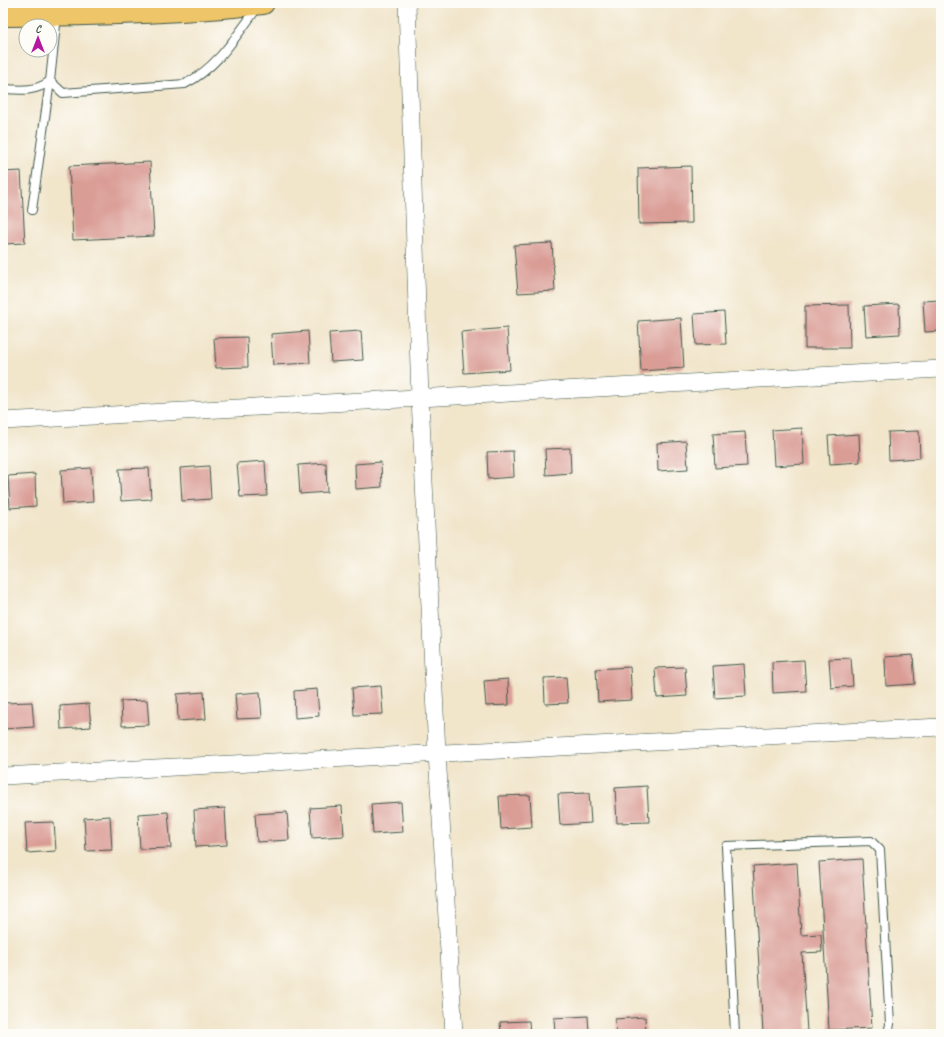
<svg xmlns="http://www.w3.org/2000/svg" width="944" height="1037" viewBox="0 0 944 1037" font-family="Caveat,sans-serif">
<rect width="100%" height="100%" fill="#fdfcf7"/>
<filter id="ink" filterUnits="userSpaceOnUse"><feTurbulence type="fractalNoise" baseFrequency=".025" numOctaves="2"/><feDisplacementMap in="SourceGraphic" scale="8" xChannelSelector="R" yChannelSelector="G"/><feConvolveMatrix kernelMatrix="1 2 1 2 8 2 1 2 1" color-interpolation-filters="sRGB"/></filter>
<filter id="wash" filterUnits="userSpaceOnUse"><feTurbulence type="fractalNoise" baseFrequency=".012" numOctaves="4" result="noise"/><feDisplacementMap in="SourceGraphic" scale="16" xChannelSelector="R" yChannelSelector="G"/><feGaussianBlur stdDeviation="0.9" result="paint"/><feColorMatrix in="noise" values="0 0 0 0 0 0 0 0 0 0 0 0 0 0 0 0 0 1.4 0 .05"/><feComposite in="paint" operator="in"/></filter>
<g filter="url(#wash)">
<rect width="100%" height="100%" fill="#f1e5ca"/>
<g id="blocks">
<path fill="#da9d96" d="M150,162L154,236L73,240L69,166Z
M691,166L692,223L639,224L638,168Z
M21,171L25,243L3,244V172Z
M552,243L555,291L518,293L514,245Z
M941,300V331L925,332L923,301Z
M899,304L900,334L866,336L864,306Z
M849,305L850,348H805V306Z
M724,312L726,344L696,345L694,314Z
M681,318L684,368L641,371L638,321Z
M507,328L510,370L464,373L461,332Z
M308,331L310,363L273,365L271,334Z
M361,331L363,360L331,362L329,333Z
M247,337L248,367L216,368L214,338Z
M802,428L804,464L774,466L772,430Z
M919,431L920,458L889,460L888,432Z
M745,432L747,466L715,468L713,434Z
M859,434L860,462L830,464L828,436Z
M686,441L688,469L658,471L657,443Z
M570,448L571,473L546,475L545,449Z
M513,451L514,477L488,479L487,452Z
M265,461L267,496L240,497L237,463Z
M381,462L382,487L356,489L355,464Z
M326,463L327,492L300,494L298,465Z
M209,466L211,499L182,501L180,468Z
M91,468L93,502L63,504L61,470Z
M149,468L151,499L121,501L119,469Z
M35,474L36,506L10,508L8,476Z
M913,655L915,684L886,686L885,657Z
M851,658L853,686L831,688L829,659Z
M804,660L806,691L773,693L772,662Z
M744,664L746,696L715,698L713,666Z
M630,667L632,700L598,702L596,669Z
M685,667L687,696L657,698L655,668Z
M566,677L568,703L545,704L544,678Z
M508,679L509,705L486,706L484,681Z
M381,686L383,714L354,715L352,688Z
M317,689L319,716L295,718L294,691Z
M204,692L206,719L178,721L177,694Z
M260,692L262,718L237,719L235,694Z
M147,700L149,725L122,726L121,701Z
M32,702L34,727L4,729L3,703Z
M89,704L91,727L61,729L60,706Z
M647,786L649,822L617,823L615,788Z
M589,793L591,823L560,825L558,794Z
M530,795L532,827L501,829L499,796Z
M401,802L403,832L373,834L371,804Z
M342,806L344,836L312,838L310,808Z
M225,808L227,845L196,847L194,810Z
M168,812L171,848L140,849L138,814Z
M287,812L289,840L257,842L255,814Z
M110,816L112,850L86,851L84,818Z
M54,822L56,851L27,853L25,823Z
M862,859L872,1028L829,1030L819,862Z
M797,863L801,935L821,934L822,952L802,953L807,1031L763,1033L753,866Z
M588,1016L589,1034H555L554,1018Z
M645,1017L646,1034H616L615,1019Z
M529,1021L530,1034H501L500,1022Z
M401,1031V1034H377V1033Z"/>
</g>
</g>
<g filter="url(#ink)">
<use href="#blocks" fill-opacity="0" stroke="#3e564a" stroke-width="1"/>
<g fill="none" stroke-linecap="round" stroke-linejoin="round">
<g stroke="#3e564a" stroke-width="10">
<path id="lane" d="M50,81L63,93L185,84C218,67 236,36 258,7
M3,89C21,90 35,92 50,81L57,15
M32,210L50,81
M735,1034L726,846L871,841L880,850L890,1024L888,1034"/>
</g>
<g stroke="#3e564a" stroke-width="18">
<path id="street" d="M407,3L420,398L437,753L454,1034
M3,421L941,369
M3,776L941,727"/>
</g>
<g stroke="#3e564a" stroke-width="24">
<path id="highway" d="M3,15C90,15 177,13 263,3"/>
</g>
<use href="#lane" stroke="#fff" stroke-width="8"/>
<use href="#street" stroke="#fff" stroke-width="17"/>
<use href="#highway" stroke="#eec569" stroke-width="22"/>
</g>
</g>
<rect width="944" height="1037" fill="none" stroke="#fdfcf7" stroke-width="16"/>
<g transform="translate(38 38)"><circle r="19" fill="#fdfcf7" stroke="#a4b0a9"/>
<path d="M0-3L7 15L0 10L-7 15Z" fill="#b5179e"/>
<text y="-6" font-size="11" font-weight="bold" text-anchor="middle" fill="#1f3d34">С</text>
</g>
</svg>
